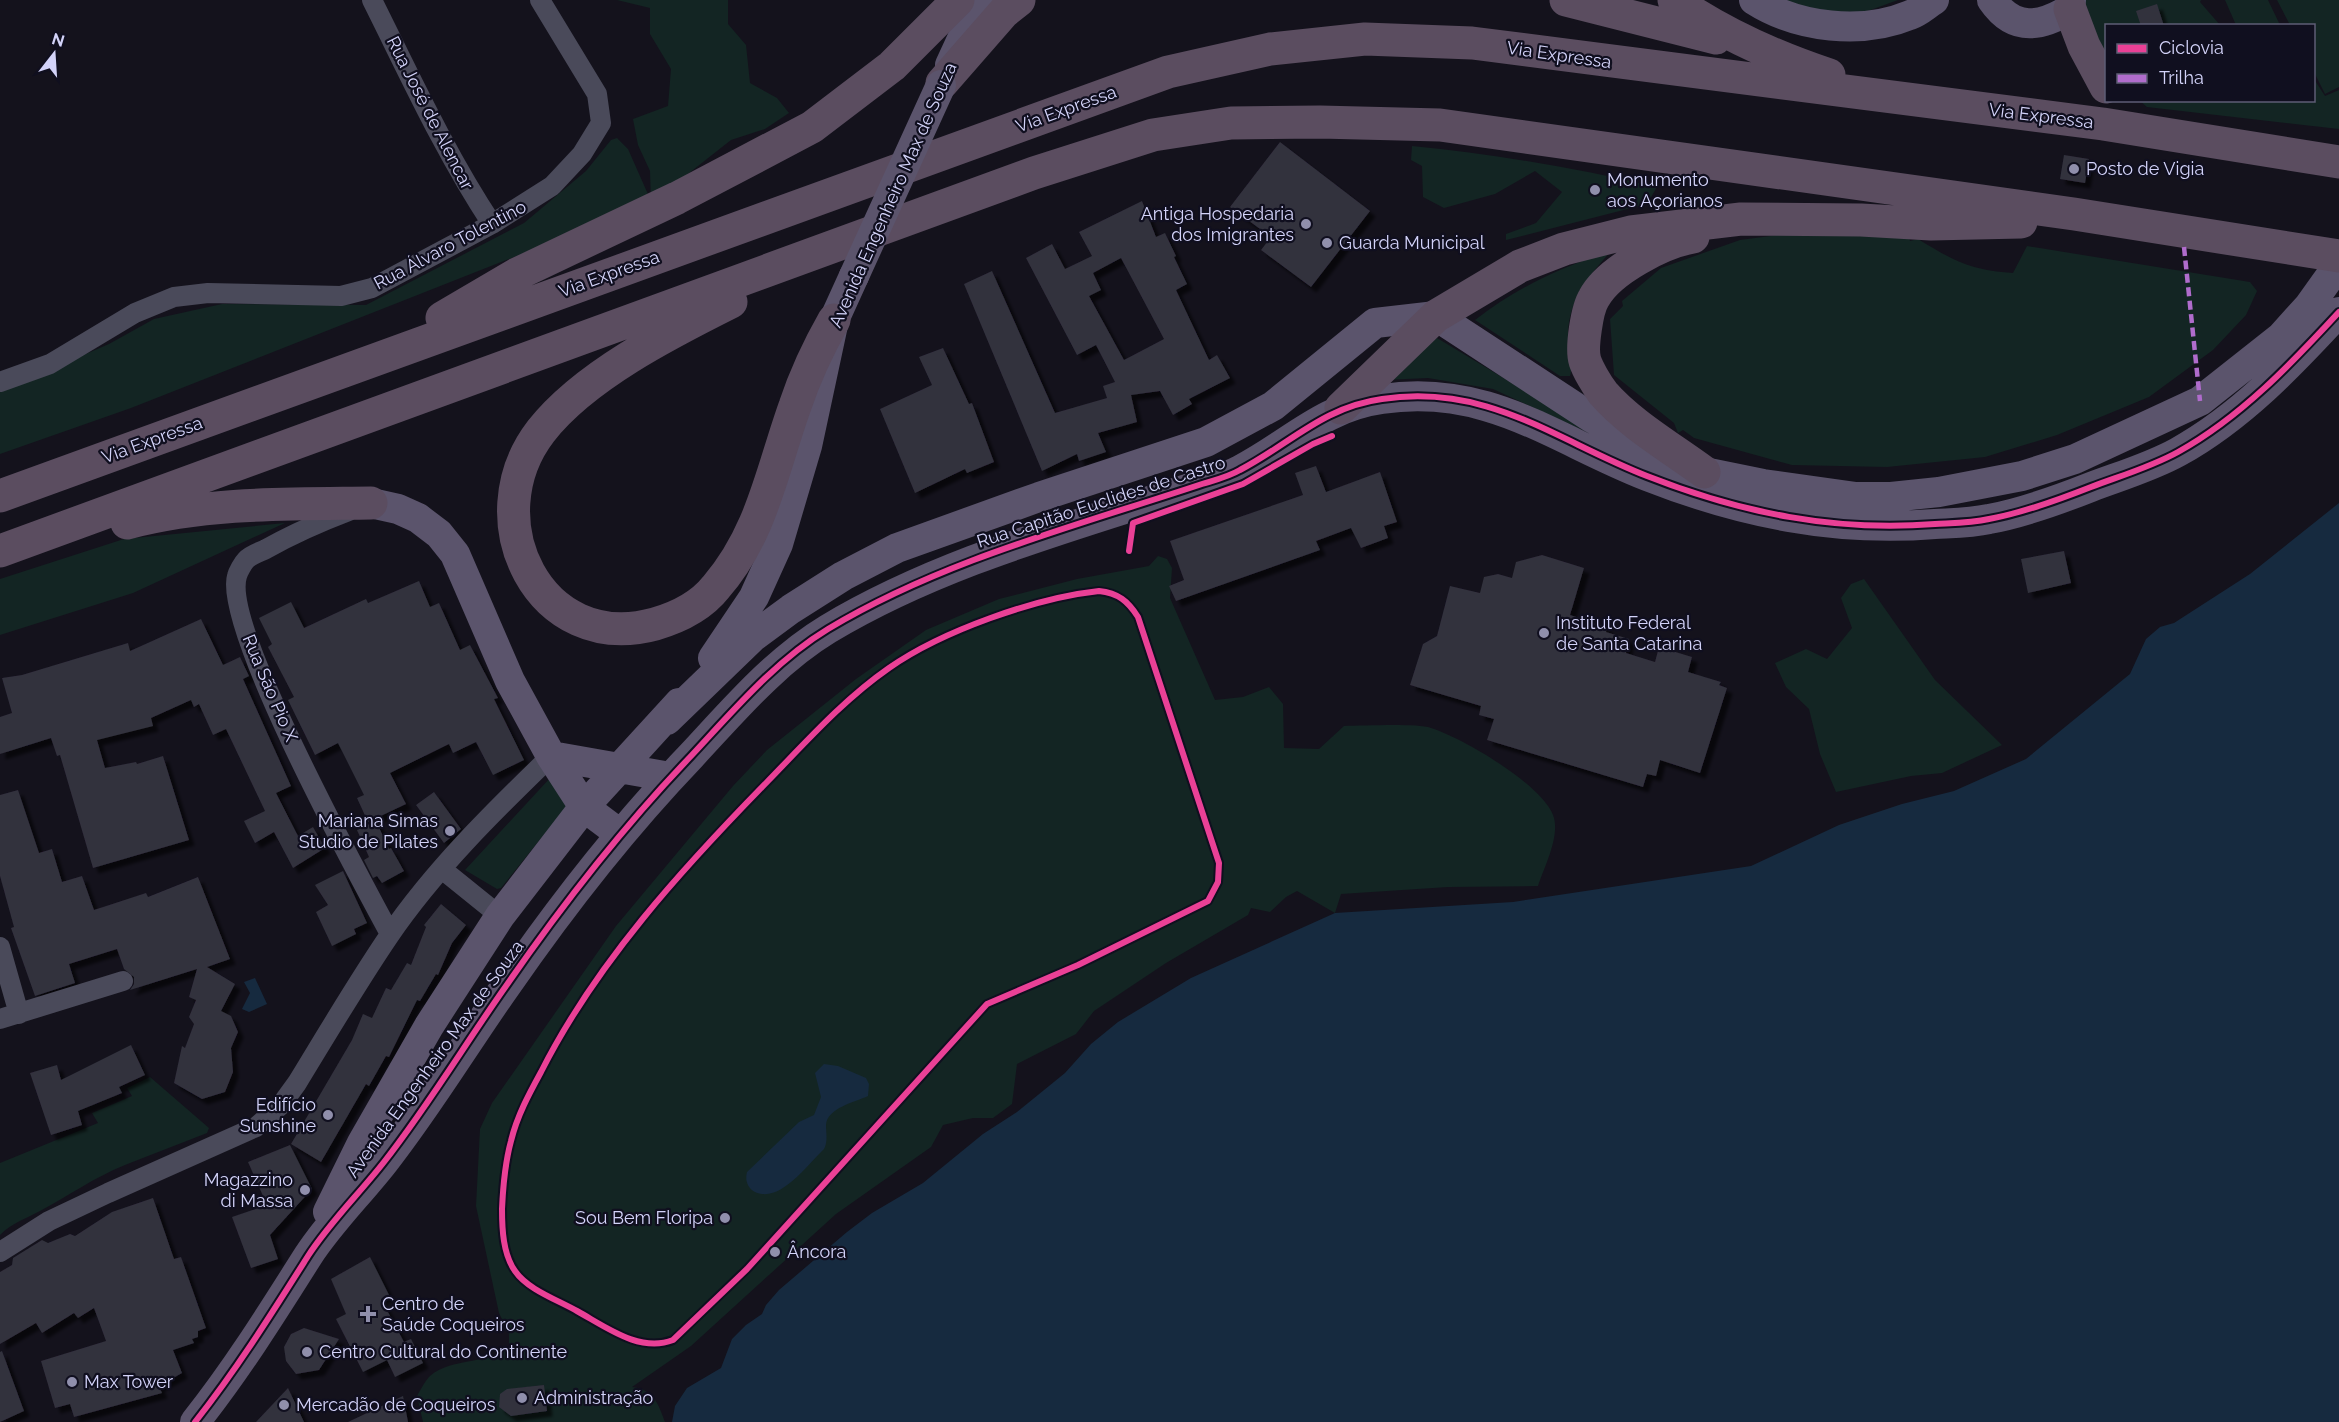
<svg xmlns="http://www.w3.org/2000/svg" width="2339" height="1422" viewBox="0 0 2339 1422" font-family="Raleway,sans-serif">
<defs>
<filter id="shadow"><feDropShadow dx="5.5" dy="5.5" stdDeviation="1.5" flood-color="#0009"/></filter>
</defs>
<rect width="100%" height="100%" fill="#14121c"/>
<path fill="#132523" d="M617,0H728V24L746,45L750,83L777,98L789,113L765,129L731,140L651,203L131,408L0,454V391L109,344L154,319L222,304L366,305L524,223L586,171L611,140L617,138L628,149L651,201L650,171L638,145L633,119L668,106L671,69L650,34V8Z
M1770,0H1898L1854,16Z
M2084,0H2201L2200,2L2220,25L2106,26V64Z
M2225,0H2268L2280,25H2236Z
M2277,0H2339V87L2325,94L2314,72V26L2290,25Z
M2314,79L2325,96L2339,90V129L2147,107L2140,101L2314,100Z
M1412,146C1494,154 1576,168 1657,187L1647,204L1506,240V234L1536,223L1562,192L1535,171L1495,194L1444,208L1423,197L1422,166L1411,160Z
M1808,231L1908,234L1910,241L1918,239C1954,261 1970,270 2013,273L2027,246L2250,282L2257,291L2246,315L2213,350L2149,397L2057,435L1985,457L1887,467L1792,465L1694,438L1683,430L1678,433L1674,423L1614,375L1610,319L1623,306L1622,301L1661,268L1740,240Z
M1611,251C1589,276 1569,299 1568,334C1567,347 1574,364 1570,376H1560L1475,320C1516,288 1561,267 1611,251Z
M1437,338L1617,446L1493,389L1428,378L1385,380Z
M285,523L133,593L0,635V579L124,539Z
M1158,556L1167,559L1172,568L1170,598L1215,700L1243,697L1269,687L1283,704L1284,748L1319,749L1344,726C1364,726 1415,723 1431,728C1463,738 1541,784 1553,815C1561,835 1544,867 1538,886L1448,887L1341,894L1335,913L1297,891L1286,897L1270,912L1251,908L1248,915L1166,963L1094,1011L1076,1034L1017,1064L1012,1104L993,1118H973L943,1125L931,1147L836,1214L691,1346L632,1387C653,1389 658,1403 665,1422H423L417,1396C421,1389 425,1381 430,1376C451,1357 496,1364 509,1346V1334L499,1313L476,1206L480,1129L492,1103L616,926L733,786L767,750L856,679L926,630L999,599L1077,579L1149,566Z
M1864,579L1935,680L2002,745L1942,773L1911,776L1836,792L1820,754L1809,709L1786,687L1775,663L1806,649L1827,659L1852,628L1841,598L1851,584Z
M551,777L567,806L501,888L497,889L465,870Z
M150,1077L209,1128L207,1133C180,1144 152,1154 125,1165C95,1177 68,1196 40,1211C25,1219 12,1223 0,1235V1163L98,1123L92,1113L132,1096L127,1088Z"/>
<path fill="#162a3f" d="M2339,503V1422H672L675,1406L687,1388L721,1368L732,1339L746,1325L762,1314L766,1305L779,1290L847,1232L872,1213L923,1183L983,1134L1017,1112L1065,1073L1091,1044L1118,1022L1191,978L1335,913L1513,902L1751,866L1839,825L1902,804L1954,791L2026,759L2130,674L2146,639L2160,627L2174,623L2250,574Z
M255,978L267,1004L249,1012L242,1009L250,993L244,982Z
M824,1064L838,1066L866,1078L869,1084L868,1096C855,1102 827,1108 826,1125C826,1134 828,1141 824,1149C808,1164 780,1204 755,1192C747,1188 745,1180 747,1172L799,1122L814,1115L821,1097L815,1073Z"/>
<path fill="#32303e" fill-rule="evenodd" filter="url(#shadow)" d="M2157,4L2164,26H2141L2136,11Z
M1280,142L1370,211L1311,287L1261,250L1271,237L1230,207Z
M2064,155L2089,159L2085,183L2060,179Z
M1142,201L1156,237L1165,233L1176,256L1174,257L1187,284L1176,290L1209,360L1217,355L1230,378L1189,399L1192,404L1173,415L1160,391L1131,395L1137,422L1098,433L1106,452L1079,461L1077,454L1042,471L964,284L992,271L1055,413L1107,398L1103,386L1115,382L1096,345L1077,355L1026,258L1052,244L1065,269L1092,256L1079,232ZM1121,258L1164,339L1124,360L1089,296L1101,290L1093,273Z
M943,348L969,404L972,403L994,462L967,473L965,469L915,493L880,409L932,385L919,357Z
M1316,466L1326,492L1380,472L1397,522L1384,526L1388,538L1361,548L1351,528L1316,541L1320,550L1176,601L1169,586L1184,580L1170,541L1303,495L1295,473Z
M2064,551L2071,583L2028,593L2021,559Z
M1542,555L1584,568L1570,615L1607,627L1606,632L1629,639L1626,653L1655,662L1659,647L1692,657L1688,672L1721,682L1719,685L1727,688L1700,773L1660,760L1656,776L1647,774L1643,787L1487,740L1494,719L1479,715L1481,706L1410,685L1423,644L1437,636L1450,586L1480,593L1484,577L1498,574L1512,578L1516,562Z
M419,581L430,607L439,603L460,650L470,645L498,698L494,699L524,760L493,775L476,742L453,753L449,744L390,773L406,804L368,822L357,798L364,795L338,743L315,755L288,700L294,697L268,647L272,644L259,618L291,602L304,628L366,599L368,603Z
M201,619L223,665L240,657L249,676L243,679L291,786L276,793L298,836L313,827L325,848L293,868L274,832L255,843L244,821L265,811L226,729L213,735L199,704L194,707L191,700L151,718L153,726L97,740L105,768L136,762L137,764L163,756L189,840L93,868L60,755L57,756L51,738L0,754V717L12,713L2,678L22,675L128,643L130,651Z
M18,790L39,853L52,849L62,882L82,876L94,910L146,893L148,897L198,877L230,959L207,967L235,984L221,1011L231,1016L238,1032L231,1048L233,1072L225,1092L202,1099L174,1083L182,1046L185,1048L194,1024L189,1017L196,1000L189,997L197,969L130,990L134,984V977L124,969L117,949L69,964L75,983L35,996L11,928L14,927L0,876V795Z
M434,792L461,829L444,843L416,805Z
M376,821L389,849L391,848L404,871L382,883L377,876L373,878L364,860L369,857L357,830Z
M343,871L367,923L354,929L356,934L332,946L316,912L328,905L315,885Z
M441,904L466,925L452,943L438,975L436,974L420,1001L417,1000L389,1057L386,1056L369,1086L366,1084L321,1162L291,1144L352,1040L363,1014L372,1018L386,988L391,990L407,963L411,965L426,927L424,925Z
M131,1045L145,1075L119,1087L122,1093L78,1111L82,1125L51,1135L30,1073L57,1065L61,1080Z
M290,1145L312,1189L270,1235L278,1259L251,1268L232,1217L267,1205L248,1162Z
M153,1198L174,1259L181,1257L206,1328L198,1331V1337L192,1339L194,1343L173,1350L182,1373L159,1386L162,1393L74,1417L70,1404L55,1408L41,1361L106,1341L94,1308L78,1318L74,1313L42,1333L36,1323L0,1344V1272L12,1265L13,1258L42,1240L48,1243L70,1234L75,1236L112,1212Z
M370,1257L389,1295L381,1299L404,1342L411,1339L423,1363L395,1377L387,1360L363,1372L336,1319L346,1314L331,1279Z
M304,1328L339,1339L319,1370L296,1374L286,1361L284,1347L291,1334Z
M2,1351L24,1411L0,1422V1352Z
M544,1385L547,1411L511,1416L499,1407L500,1394L507,1389Z
M288,1388L304,1422H256Z
M403,1396L408,1422H348Z"/>
<g fill="none" stroke-linecap="round" stroke-linejoin="round">
<path stroke="#4a4a5a" stroke-width="20" d="M372,0C410,76 445,153 492,224
M0,382L50,364L135,313L174,297L208,293L341,296L372,288L492,224L552,186L582,154L601,123L597,94L540,0
M349,511C320,522 293,534 266,549C260,552 250,555 246,560C243,563 238,572 237,576C222,626 360,878 390,934
M443,870L500,916
M0,947L19,1014
M0,1019L123,981
M0,1252L49,1221L108,1193L256,1127L281,1105L297,1083C327,1034 357,983 389,936C434,870 494,811 551,756"/>
<path stroke="#5b546c" stroke-width="30" d="M1754,0C1798,28 1862,35 1910,15C1919,12 1926,5 1934,0
M1992,0C2014,32 2041,27 2070,9L2071,0
M950,65L980,0
M371,503L398,509L418,518L439,534L455,554L510,681L551,756L584,807L620,834
M713,658L754,597L778,544L807,446L834,320L854,276
M667,720L753,637L791,609L843,576L897,548L1039,497L1206,442L1273,406L1375,323L1436,316L1592,418L1666,459L1704,472L1763,484L1856,497H1891L1939,492L2022,476L2075,459L2200,401L2281,337L2309,306L2339,264
M551,756L670,777
M328,1212L362,1143L429,1026L500,916L584,807L679,703
M195,1422C237,1369 272,1313 308,1256C330,1222 359,1194 384,1162C428,1106 465,1044 506,986C562,905 623,827 691,756C733,711 775,661 828,629C943,560 1076,526 1202,484C1215,480 1228,477 1240,470C1290,444 1323,407 1382,399C1488,383 1555,440 1647,476C1741,513 1835,532 1935,524C1953,523 1971,523 1989,519C2023,513 2058,500 2091,487C2120,476 2151,467 2178,452C2241,417 2291,364 2339,312"/>
<path stroke="#5b4d60" stroke-width="33" d="M1566,0L1716,38
M1674,0C1721,33 1775,57 1829,75
M2070,9L2084,46L2106,87
M942,83L1004,12L1019,0
M1693,237C1663,242 1609,270 1594,298C1587,309 1581,348 1585,361C1588,370 1597,385 1603,393C1630,424 1670,447 1704,472
M731,302C669,333 584,376 541,431C473,519 539,656 655,624C679,617 701,606 716,587C762,534 772,470 795,406C805,376 818,348 834,320
M442,318L517,274L677,198L812,127L892,66L958,0
M1341,408L1436,316L1520,266L1564,249L1631,232L1741,219L1861,220L1931,224L2021,222
M0,496L1168,72L1270,49L1365,39L1472,43L2103,124L2339,162
M127,523C207,502 289,504 371,503
M0,551L1034,173L1153,135L1231,123L1320,122L1440,125L2074,214L2339,256"/>
<path stroke="#5b546c" stroke-width="30" d="M854,276L941,85"/>
<path stroke="#b06ccc" stroke-width="4.5" stroke-dasharray="9 4.5" stroke-linecap="butt" d="M2184,247L2200,401"/>
<g stroke="#100f1f" stroke-width="10">
<path id="cycleway" d="M1129,551L1133,523L1243,484L1313,444L1332,436
M1099,591C1118,593 1128,601 1138,617L1219,863L1218,882L1208,901L1078,965L987,1004L747,1269L673,1340C640,1353 606,1327 577,1311C558,1300 528,1290 515,1271C503,1254 502,1229 502,1209C503,1186 505,1163 511,1141C517,1116 529,1094 541,1072C596,963 682,869 767,782C806,742 843,700 889,668C942,631 1035,598 1099,591Z
M195,1422C237,1369 272,1313 308,1256C330,1222 359,1194 384,1162C428,1106 465,1044 506,986C562,905 623,827 691,756C733,711 775,661 828,629C943,560 1076,526 1202,484C1215,480 1228,477 1240,470C1290,444 1323,407 1382,399C1488,383 1555,440 1647,476C1741,513 1835,532 1935,524C1953,523 1971,523 1989,519C2023,513 2058,500 2091,487C2120,476 2151,467 2178,452C2241,417 2291,364 2339,312"/>
</g>
<use href="#cycleway" stroke="#ea4096" stroke-width="6"/>
</g>
<g fill="#908fac" stroke="#100f1f" stroke-width="2">
<circle cx="2074" cy="169" r="6"/>
<circle cx="1595" cy="190" r="6"/>
<circle cx="1306" cy="224" r="6"/>
<circle cx="1327" cy="243" r="6"/>
<circle cx="1544" cy="633" r="6"/>
<circle cx="450" cy="831" r="6"/>
<circle cx="328" cy="1115" r="6"/>
<circle cx="305" cy="1190" r="6"/>
<circle cx="725" cy="1218" r="6"/>
<circle cx="775" cy="1252" r="6"/>
<path d="M365 1305h6v6h6v6h-6v6h-6v-6h-6v-6h6z"/>
<circle cx="307" cy="1352" r="6"/>
<circle cx="72" cy="1382" r="6"/>
<circle cx="522" cy="1398" r="6"/>
<circle cx="284" cy="1405" r="6"/>
</g>
<g text-anchor="middle" stroke-width="4.5" stroke-linejoin="round" paint-order="stroke">
<g font-size="18" fill="#d3d3f9" stroke="#100f1f">
<text transform="translate(1559 55) rotate(8)" y="6">Via Expressa</text>
<text transform="translate(1066 109) rotate(-20)" y="6">Via Expressa</text>
<text transform="translate(430 113) rotate(63)" y="6">Rua José de Alencar</text>
<text transform="translate(2041 116) rotate(7)" y="6">Via Expressa</text>
<text transform="translate(893 195) rotate(-66)" y="6">Avenida Engenheiro Max de Souza</text>
<text transform="translate(450 245) rotate(-28)" y="6">Rua Álvaro Tolentino</text>
<text transform="translate(609 274) rotate(-20)" y="6">Via Expressa</text>
<text transform="translate(152 440) rotate(-20)" y="6">Via Expressa</text>
<text transform="translate(1101 502) rotate(-18)" y="6">Rua Capitão Euclides de Castro</text>
<text transform="translate(270 688) rotate(67)" y="6">Rua São Pio X</text>
<text transform="translate(435 1059) rotate(-54)" y="6">Avenida Engenheiro Max de Souza</text>
</g>
<g font-size="18" fill="#d3d3f9" stroke="#100f1f" text-anchor="start">
<text x="2086" y="175">Posto de Vigia</text>
<text x="1607" y="186">Monumento<tspan x="1607" dy="21">aos Açorianos</tspan></text>
<text x="1294" y="220" text-anchor="end">Antiga Hospedaria<tspan x="1294" dy="21">dos Imigrantes</tspan></text>
<text x="1339" y="249">Guarda Municipal</text>
<text x="1556" y="629">Instituto Federal<tspan x="1556" dy="21">de Santa Catarina</tspan></text>
<text x="438" y="827" text-anchor="end">Mariana Simas<tspan x="438" dy="21">Studio de Pilates</tspan></text>
<text x="316" y="1111" text-anchor="end">Edifício<tspan x="316" dy="21">Sunshine</tspan></text>
<text x="293" y="1186" text-anchor="end">Magazzino<tspan x="293" dy="21">di Massa</tspan></text>
<text x="713" y="1224" text-anchor="end">Sou Bem Floripa</text>
<text x="787" y="1258">Âncora</text>
<text x="382" y="1310">Centro de<tspan x="382" dy="21">Saúde Coqueiros</tspan></text>
<text x="319" y="1358">Centro Cultural do Continente</text>
<text x="84" y="1388">Max Tower</text>
<text x="534" y="1404">Administração</text>
<text x="296" y="1411">Mercadão de Coqueiros</text>
</g>
</g>
<rect x="2105" y="24" width="210" height="78" fill="#100f1f" stroke="#5e5d76" stroke-width="1.5"/>
<rect x="2117" y="44" width="30" height="9" fill="#ea4096" stroke="#5e5d76" stroke-width="1.5"/>
<text x="2159" y="54" font-size="18" fill="#d3d3f9">Ciclovia</text>
<rect x="2117" y="74" width="30" height="9" fill="#b06ccc" stroke="#5e5d76" stroke-width="1.5"/>
<text x="2159" y="84" font-size="18" fill="#d3d3f9">Trilha</text>
<g transform="translate(54 54) rotate(17)" stroke="#100f1f" stroke-width="4.5" paint-order="stroke">
<path d="M0-4.5L10 22L0 15L-10 22Z" fill="#d3d3f9"/>
<text y="-9" font-size="16" font-weight="bold" text-anchor="middle" fill="#d3d3f9">N</text>
</g>
</svg>
